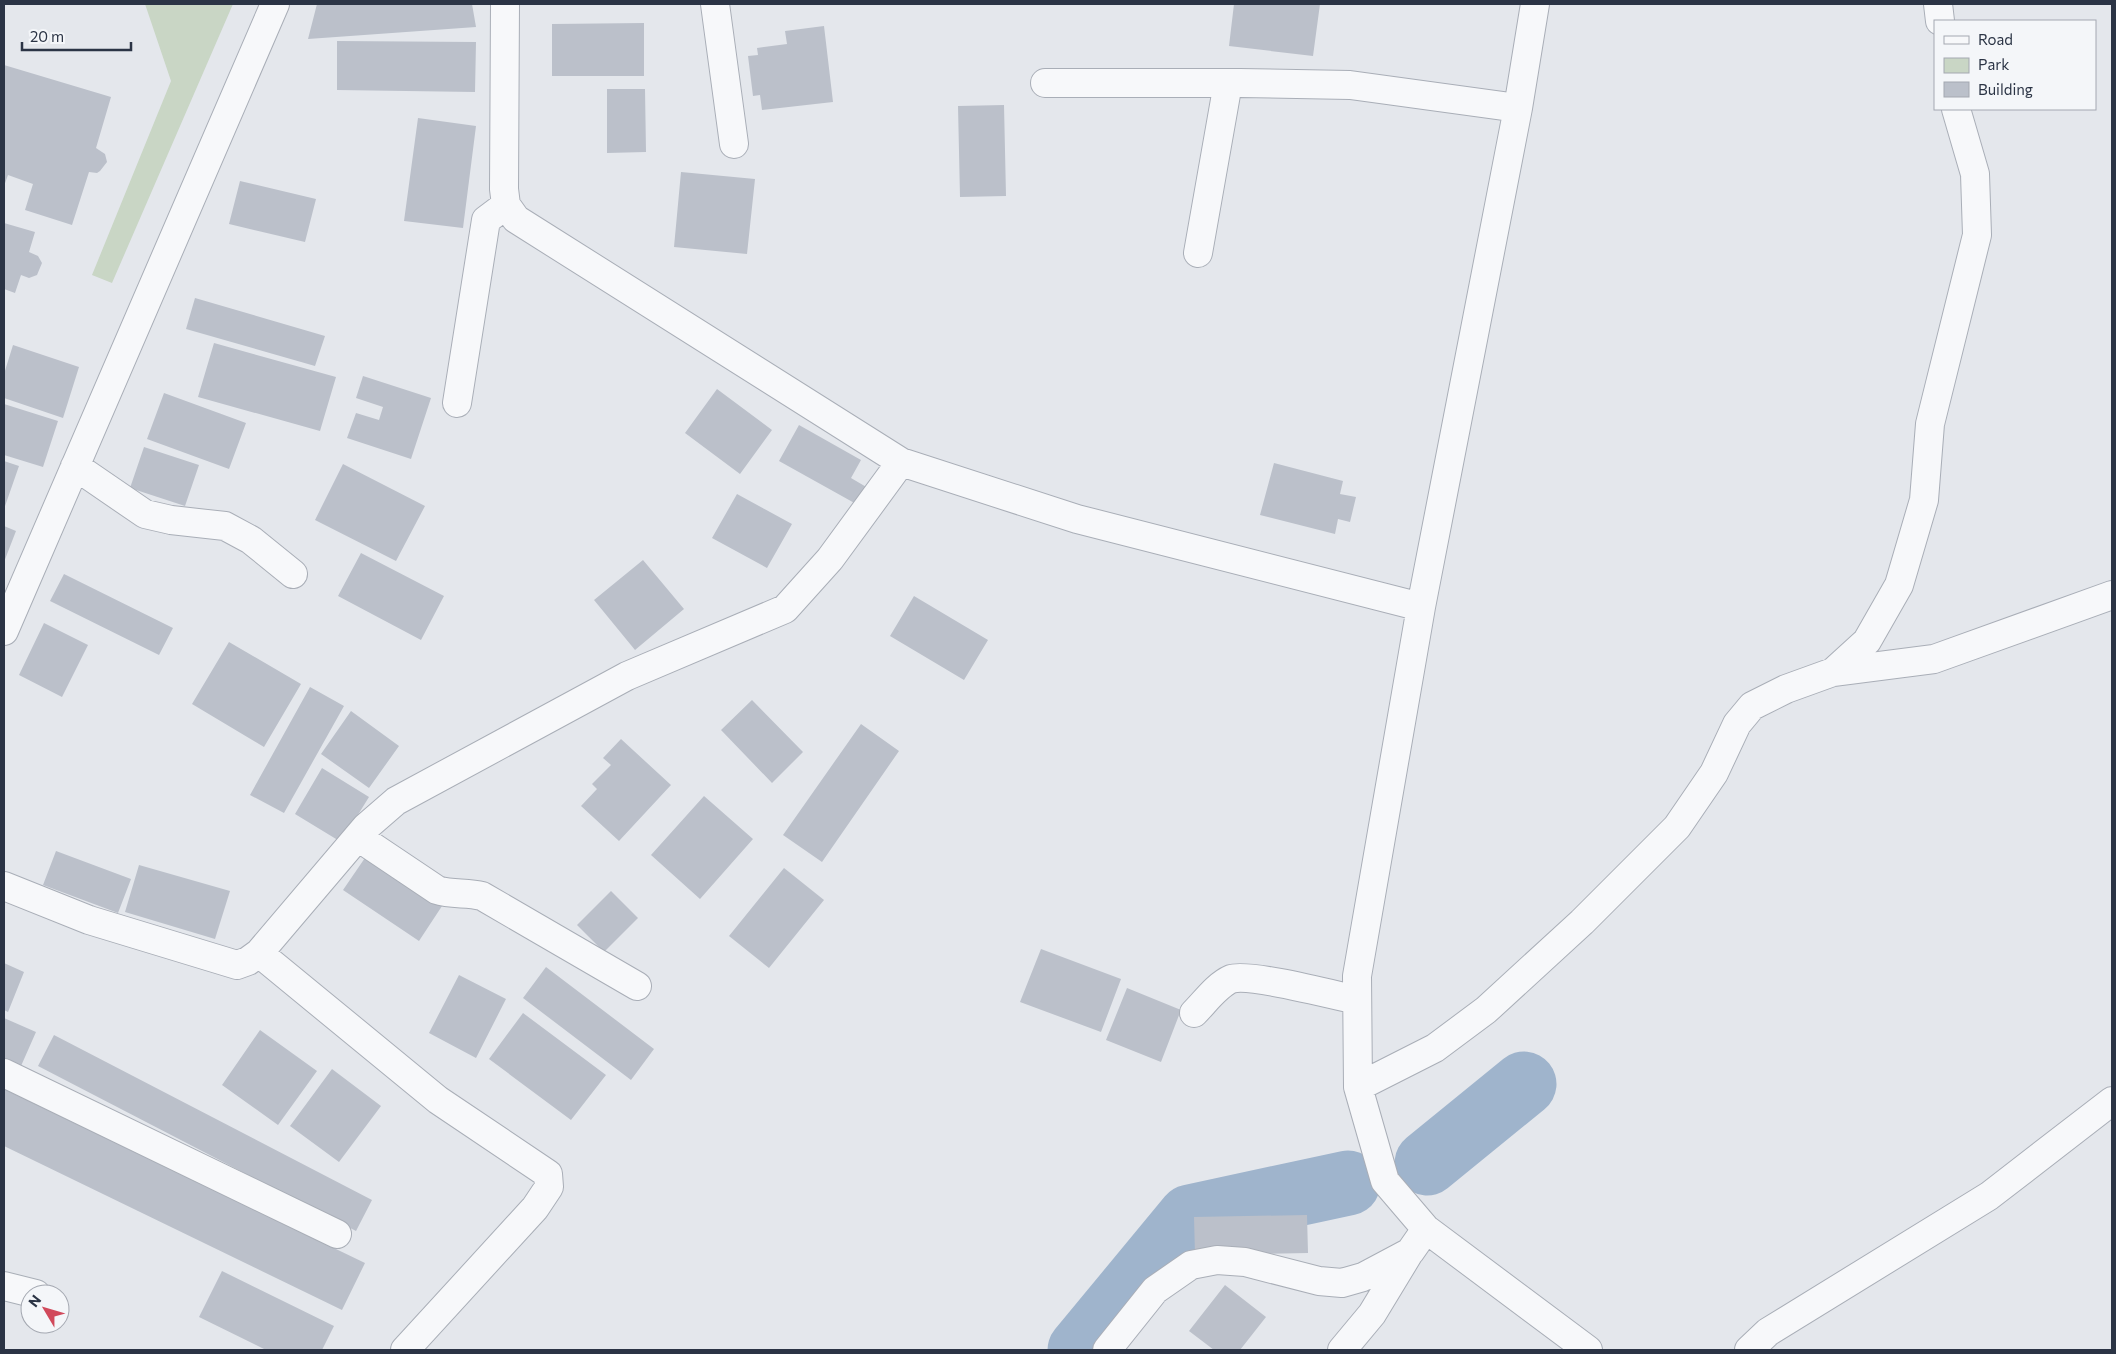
<svg xmlns="http://www.w3.org/2000/svg" width="2116" height="1354" viewBox="0 0 2116 1354" font-family="Commissioner,sans-serif">
<rect width="100%" height="100%" fill="#e4e7ec"/>
<path fill="#c9d6c5" d="M145,4H233L112,283L92,275L171,81Z"/>
<g fill="none" stroke-linecap="round" stroke-linejoin="round">
<path stroke="#9fb4cc" stroke-width="65" d="M1427,1163L1524,1084
M1080,1350L1190,1217L1348,1183"/>
</g>
<path fill="#bbc0ca" d="M317,4H472L476,27L308,39Z
M1234,4H1320L1313,56L1229,46Z
M644,23V76H552V24Z
M824,26L833,102L762,110L760,95L753,96L748,56L758,55L757,48L787,44L785,31Z
M337,41L476,42L475,92L337,90Z
M4,65L111,97L96,148L105,154L107,162L100,171L97,173L89,172L72,225L25,210L33,184L8,175L4,186Z
M607,89H645L646,152L607,153Z
M1004,105L1006,196L960,197L958,106Z
M418,118L476,126L463,228L404,221Z
M681,172L755,179L747,254L674,247Z
M240,181L316,199L305,242L229,224Z
M4,223L35,232L29,252L38,256L42,263L37,275L29,278L21,275L15,293L4,289Z
M195,298L325,336L315,366L186,329Z
M214,343L336,377L320,431L198,397Z
M13,345L79,367L63,418L4,398V374Z
M363,376L431,398L411,459L347,438L356,413L379,420L383,407L356,398Z
M717,389L772,430L740,474L685,433Z
M164,393L246,423L229,469L147,439Z
M4,404L58,421L43,467L4,455Z
M799,425L861,460L851,478L868,488L858,505L779,461Z
M144,447L199,465L185,506L130,488Z
M4,461L19,466L4,509Z
M1274,463L1343,481L1340,494L1356,497L1350,522L1338,519L1335,534L1260,515Z
M343,464L425,506L396,561L315,520Z
M737,494L792,524L767,568L712,538Z
M4,526L16,531L4,562Z
M361,553L444,596L421,640L338,596Z
M643,560L684,609L635,650L594,600Z
M64,574L173,628L159,655L50,601Z
M914,596L988,640L964,680L890,636Z
M44,623L88,645L62,697L19,675Z
M229,642L301,684L264,747L192,704Z
M310,687L344,706L284,813L250,795Z
M752,700L803,752L772,783L721,730Z
M351,711L399,746L369,788L321,754Z
M861,724L899,751L822,862L783,835Z
M621,739L671,785L619,841L581,806L597,789L592,784L611,765L603,758Z
M322,768L369,797L341,842L295,814Z
M704,796L753,839L700,899L651,855Z
M56,851L131,879L118,913L43,885Z
M369,852L444,903L419,941L343,890Z
M139,865L230,891L215,939L125,912Z
M784,868L824,900L769,968L729,936Z
M611,891L638,918L604,952L577,925Z
M1041,949L1121,979L1101,1032L1020,1002Z
M4,963L24,972L8,1012L4,1010Z
M546,967L654,1049L631,1080L523,998Z
M459,975L506,999L476,1058L429,1033Z
M1127,988L1181,1010L1161,1062L1106,1040Z
M523,1013L606,1075L571,1120L489,1059Z
M4,1018L36,1032L21,1066L4,1059Z
M260,1030L317,1071L278,1125L222,1085Z
M54,1035L372,1200L356,1231L38,1066Z
M332,1069L381,1106L339,1162L290,1126Z
M4,1089L365,1263L342,1310L4,1146Z
M1307,1215L1308,1253L1195,1255L1194,1217Z
M222,1271L334,1326L322,1350H266L199,1317Z
M1225,1285L1266,1317L1240,1350H1214L1189,1331Z"/>
<g fill="none" stroke-linecap="round" stroke-linejoin="round">
<g stroke="#a9aeb7" stroke-width="30">
<path id="minor" d="M505,4L504,189L506,205L516,219L901,462
M715,4L734,144
M1535,4L1518,108L1421,607L1357,976L1358,1087L1385,1181L1426,1229L1588,1350
M1938,4L1940,21
M1045,83H1240L1350,85L1518,108
M1198,253L1228,83
M457,403L486,220L506,205
M75,466L145,514L171,520L225,526L251,540L293,574
M4,631L275,4
M1833,672L1934,659L2112,595
M358,837L437,890C452,895 467,892 482,896L637,986
M4,886L89,920L237,965L248,961L259,953L366,827L396,801L627,676L785,609L830,559L901,462L1077,519L1421,607
M259,953L438,1100L548,1174L549,1187L535,1208L405,1350
M1194,1013C1205,1002 1217,985 1231,979C1249,973 1334,995 1357,1000
M4,1073L337,1234
M1358,1087L1435,1048L1486,1010L1582,922L1677,827L1714,773L1737,724L1752,706L1786,689L1833,672L1867,641L1899,585L1924,500L1930,424L1977,235L1975,174L1956,109
M4,1286L36,1294
M1107,1350L1155,1290L1191,1265L1217,1260L1245,1262L1319,1281L1342,1283L1363,1277L1410,1252L1426,1229
M1342,1350L1372,1314L1409,1253
M1749,1350L1768,1332L1989,1196L2112,1101"/>
</g>
<use href="#minor" stroke="#f7f8fa" stroke-width="28"/>
</g>
<rect width="2116" height="1354" fill="none" stroke="#2b3445" stroke-width="10"/>
<rect x="1934" y="20" width="162" height="90" fill="#f4f6f9" stroke="#a4a8b1"/>
<rect x="1944" y="36" width="25" height="8" fill="#f7f8fa" stroke="#a4a8b1"/>
<text x="1978" y="45" font-size="15" fill="#2b3445">Road</text>
<rect x="1944" y="58" width="25" height="15" fill="#c9d6c5" stroke="#a4a8b1"/>
<text x="1978" y="70" font-size="15" fill="#2b3445">Park</text>
<rect x="1944" y="82" width="25" height="15" fill="#bbc0ca" stroke="#a4a8b1"/>
<text x="1978" y="95" font-size="15" fill="#2b3445">Building</text>
<g transform="translate(45 1309) rotate(308)"><circle r="24" fill="#f4f6f9" stroke="#a4a8b1"/>
<path d="M0-4L9 19L0 12L-9 19Z" fill="#d1495b"/>
<text y="-8" font-size="14" font-weight="bold" text-anchor="middle" fill="#2b3445">N</text>
</g>
<path d="M22 42v8h109v-8" fill="none" stroke="#2b3445" stroke-width="2.5"/>
<text x="30" y="42" font-size="15" fill="#2b3445" stroke="#f4f6f9" stroke-width="4" paint-order="stroke">20 m</text>
</svg>
